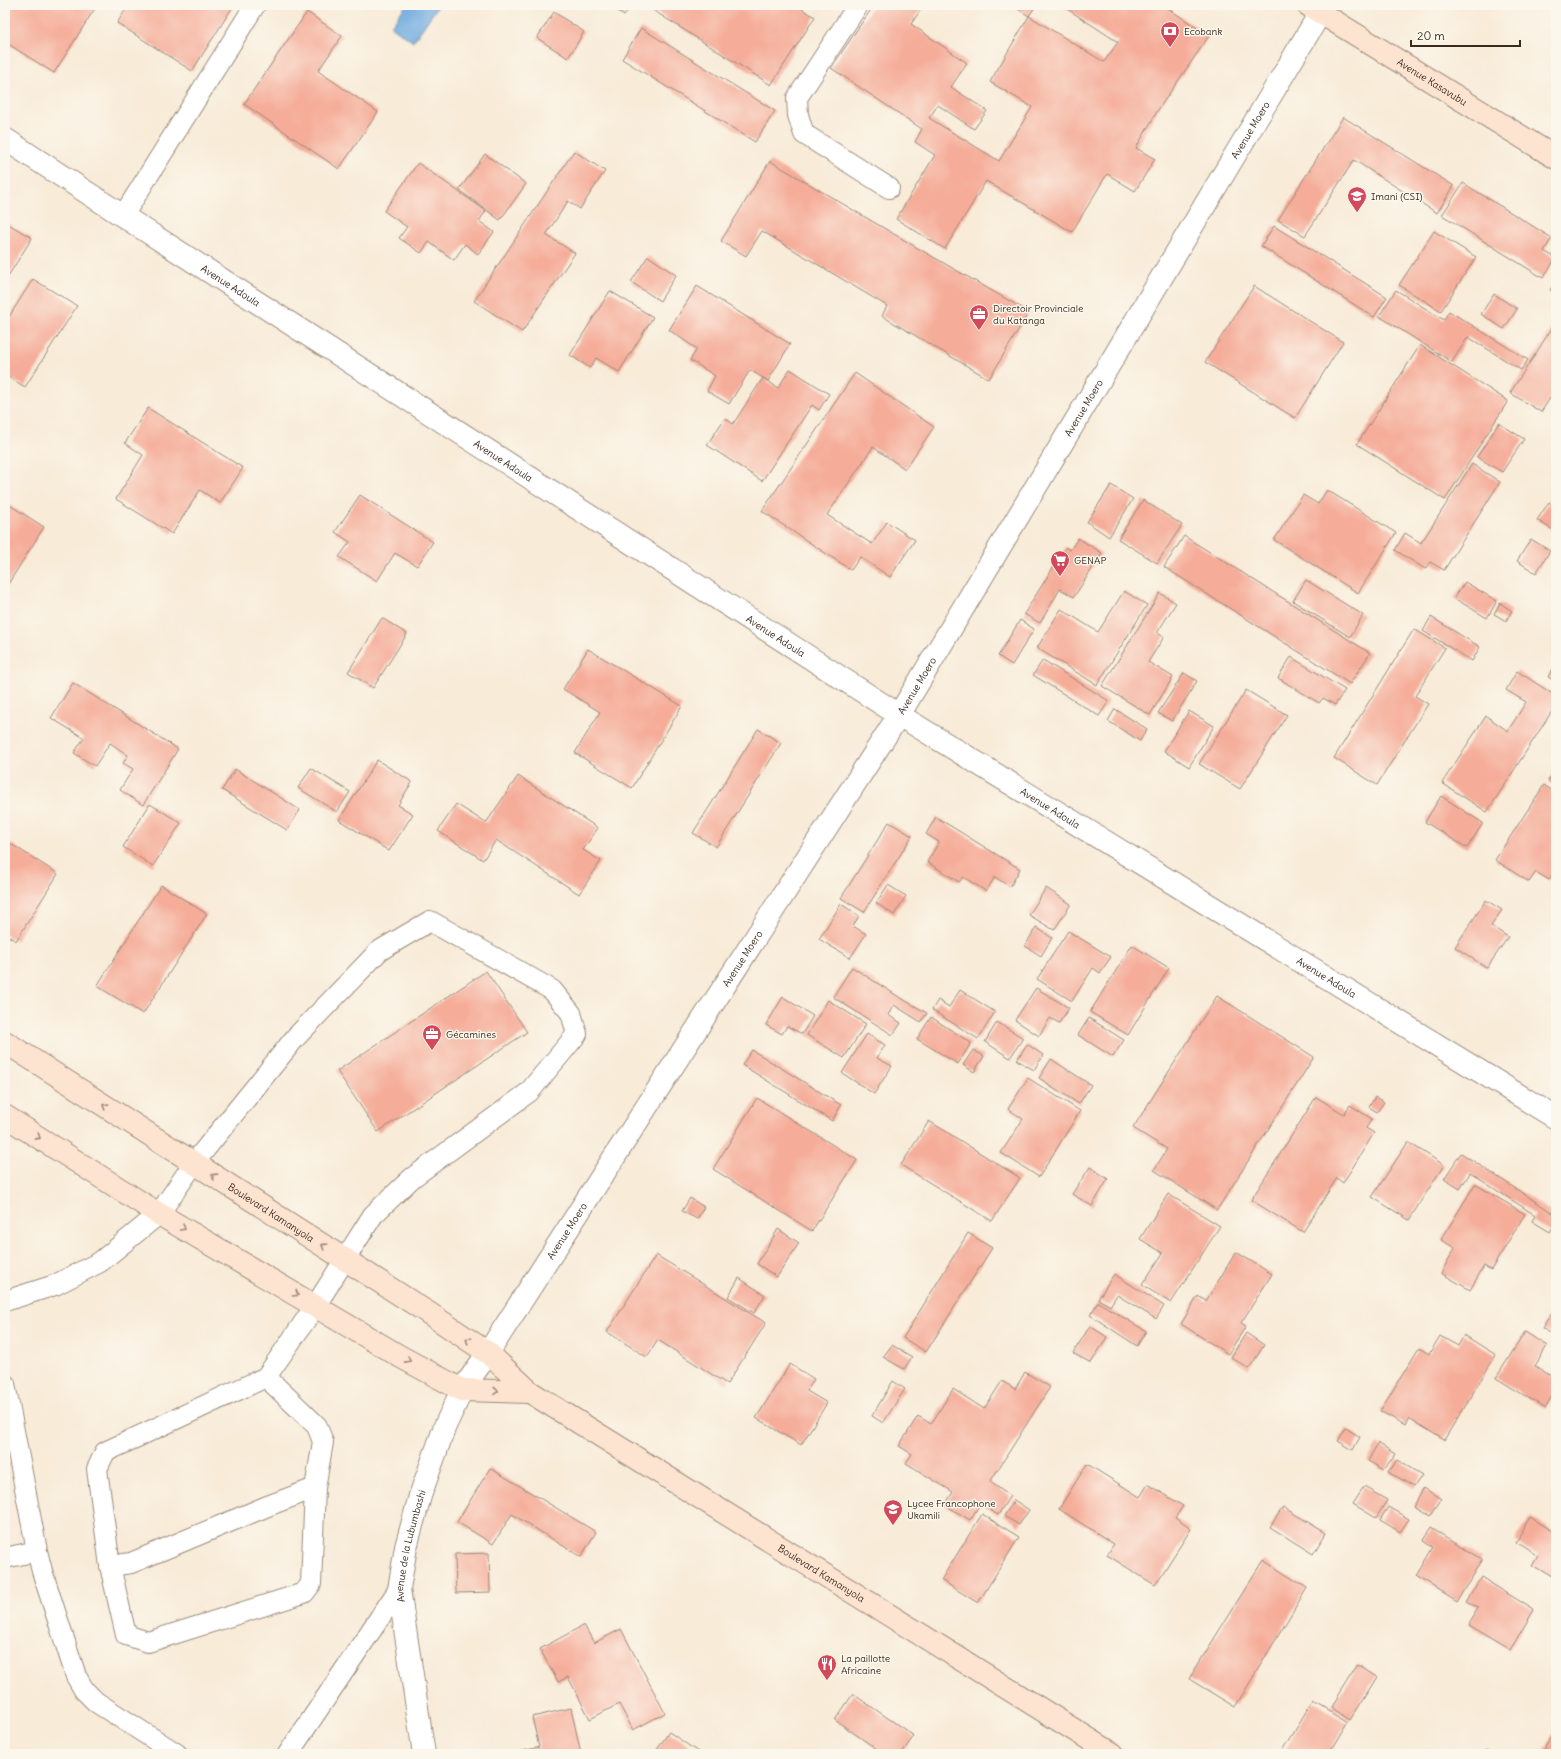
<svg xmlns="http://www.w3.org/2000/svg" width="1561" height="1759" viewBox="0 0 1561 1759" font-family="Delius,sans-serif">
<rect width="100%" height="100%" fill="#fbf7ec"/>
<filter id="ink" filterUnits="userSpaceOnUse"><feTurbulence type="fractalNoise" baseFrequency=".025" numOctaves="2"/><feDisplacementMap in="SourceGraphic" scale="8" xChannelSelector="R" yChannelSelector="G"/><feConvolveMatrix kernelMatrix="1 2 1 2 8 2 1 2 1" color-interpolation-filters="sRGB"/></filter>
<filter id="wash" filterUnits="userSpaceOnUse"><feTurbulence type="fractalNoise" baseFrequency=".012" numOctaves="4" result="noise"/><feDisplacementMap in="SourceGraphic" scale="16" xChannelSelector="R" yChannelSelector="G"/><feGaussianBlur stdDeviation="0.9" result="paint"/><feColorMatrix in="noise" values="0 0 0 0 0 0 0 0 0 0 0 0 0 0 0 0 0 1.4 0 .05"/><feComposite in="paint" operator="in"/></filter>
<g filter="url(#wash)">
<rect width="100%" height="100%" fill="#f8ebd8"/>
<path fill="#6faae0" stroke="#556a7f" d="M406,5L438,6L413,42L391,26Z"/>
<g id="blocks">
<path fill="#f5ad9a" d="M5,5H97L54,73L5,42Z
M129,5H234L192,71L117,23Z
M609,5H632L624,16Z
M649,5H795L815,17L771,85L648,7Z
M874,5H924L911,24L967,63L951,87L987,111L974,129L938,105L929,118L999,161L1032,107L990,82L1029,16L1104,62L1118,42L1061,5H1163L1209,36L1158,110L1136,148L1155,159L1135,191L1107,174L1072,232L986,181L945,249L896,219L935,155L915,142L922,129L831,68Z
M1012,5H1036L1029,16Z
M307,12L342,36L318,71L378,112L339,169L244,104Z
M554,12L584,32L568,58L537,38Z
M641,28L775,111L755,142L622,59Z
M1343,117L1454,186L1437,213L1354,160L1305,236L1278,220Z
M574,151L605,171L580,209L568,201L546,235L575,253L522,332L474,301Z
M485,154L526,184L500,220L459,190Z
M770,161L921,250L1029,312L989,379L882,316L887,306L762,231L746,256L721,241Z
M418,163L486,211L479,221L494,232L478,254L465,244L454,260L429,242L421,253L399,238L407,227L384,211Z
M1463,183L1552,238L1544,251L1556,258L1543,278L1442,215Z
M5,222L32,238L5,281Z
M1274,226L1387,297L1374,317L1261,246Z
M1434,231L1476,257L1441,311L1399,285Z
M648,256L676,275L660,301L631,282Z
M33,279L77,306L25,387L5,375V323Z
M1556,280V294L1550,290Z
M697,286L790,344L768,381L750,370L729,404L707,391L715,376L690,360L697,349L669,330Z
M1254,286L1343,342L1295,418L1205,362Z
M1396,290L1444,320L1449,311L1528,360L1521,370L1468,337L1452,362L1379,316Z
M610,291L653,317L619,372L596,358L590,368L570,355Z
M1494,294L1517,309L1504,329L1481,314Z
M1556,322V389L1541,412L1510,393Z
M1420,345L1508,401L1445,500L1357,444Z
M790,369L829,394L819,410L812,405L762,481L707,445L725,418L733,424L763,378L778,388Z
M855,373L934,427L905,469L873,447L827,515L872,544L887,522L915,540L890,577L860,557L851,570L762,511Z
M148,408L243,468L220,503L200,490L172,534L116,499L143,455L125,443Z
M1499,423L1524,439L1502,472L1477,457Z
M1472,464L1500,482L1444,570L1430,562L1425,569L1395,550L1405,533L1421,543Z
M1111,485L1133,499L1109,537L1087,522Z
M1327,490L1396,533L1358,593L1274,540L1303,495L1318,504Z
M360,495L433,542L417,566L395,553L377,581L339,557L350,542L335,532Z
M1143,500L1182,525L1157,563L1118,539Z
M5,502L44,527L5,589Z
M1549,502L1556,507V532L1537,520Z
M1184,536L1370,653L1350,684L1164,567Z
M1078,538L1102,553L1074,597L1060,589L1040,623L1024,614L1066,547L1070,550Z
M1531,539L1550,551L1536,573L1517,561Z
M1306,580L1363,615L1350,637L1293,601Z
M1465,582L1497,601L1487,618L1454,598Z
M1124,591L1147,605L1097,685L1037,648L1061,609L1098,632Z
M1160,593L1176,603L1157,633L1164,637L1148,662L1173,677L1150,715L1102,686Z
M1500,603L1512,611L1506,621L1494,614Z
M1431,617L1480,647L1472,661L1423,631Z
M382,618L407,634L373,688L348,672Z
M1020,620L1034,629L1012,665L998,656Z
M1414,629L1445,648L1415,696L1428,704L1377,785L1334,758Z
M588,649L682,706L632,788L575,753L600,712L563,689Z
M1291,657L1345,690L1335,705L1323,698L1319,703L1278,678Z
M1043,660L1109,701L1099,716L1033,675Z
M1556,664V682L1548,677Z
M1517,671L1556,696V705L1487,812L1442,783L1486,716L1508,731L1526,702L1506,690Z
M1184,673L1197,681L1172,721L1158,713Z
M73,683L178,749L143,805L120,790L133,769L123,763L128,755L110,743L95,766L74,753L84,738L51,718Z
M1246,690L1287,715L1240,789L1199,764Z
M1115,709L1147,729L1140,741L1108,721Z
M1189,711L1214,726L1189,767L1164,751Z
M758,729L781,743L716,847L693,833Z
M377,760L412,782L398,805L413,814L389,851L339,820Z
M311,768L350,792L337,812L298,788Z
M1556,768V786L1548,781Z
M235,769L300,810L287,830L222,790Z
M518,776L598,828L583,850L601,861L579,894L496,840L483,860L438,831L456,804L486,823Z
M1544,785L1556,793V869L1549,880L1536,872L1529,882L1495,860Z
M1441,796L1483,823L1467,848L1425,822Z
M150,804L181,823L153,866L123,847Z
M936,817L1020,869L1010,887L995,877L986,891L963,877L959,882L927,862L939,842L926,834Z
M889,822L912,836L864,912L841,898Z
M5,840L58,874L16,941L5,934Z
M161,885L207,914L143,1014L97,986Z
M888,885L906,896L894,915L876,903Z
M1046,888L1071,904L1054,930L1029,915Z
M1486,900L1502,910L1491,926L1508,937L1487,968L1455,947Z
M841,904L859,916L853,926L866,934L850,958L819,939Z
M1036,927L1052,938L1041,956L1025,946Z
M1068,931L1111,957L1100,973L1093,968L1072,1001L1037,979Z
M1132,945L1169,968L1128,1035L1090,1012Z
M852,967L899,997L927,1013L921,1022L894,1005L888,1015L901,1023L893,1035L833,997Z
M486,971L527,1032L378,1132L337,1071Z
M1036,988L1069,1008L1059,1023L1050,1018L1039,1036L1015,1020Z
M960,990L995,1012L978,1039L932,1010L938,1000L949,1007Z
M1217,996L1314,1057L1217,1210L1154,1170L1167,1149L1133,1128Z
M783,997L813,1016L802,1034L787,1026L782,1034L766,1025Z
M828,1000L866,1024L844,1058L807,1035Z
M931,1017L971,1043L958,1064L917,1039Z
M1089,1018L1124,1040L1113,1057L1078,1035Z
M997,1022L1023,1038L1010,1058L985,1042Z
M867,1034L885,1045L877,1058L892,1066L874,1094L842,1073Z
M1027,1044L1043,1055L1034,1070L1017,1060Z
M752,1050L841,1105L832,1121L742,1065Z
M973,1050L984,1056L974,1072L963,1065Z
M1051,1059L1091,1085L1079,1104L1039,1078Z
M1028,1078L1080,1111L1039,1177L1001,1153L1023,1119L1008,1109Z
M1316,1097L1344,1114L1350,1105L1372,1119L1366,1128L1374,1133L1343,1183L1337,1178L1303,1232L1251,1200Z
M1375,1097L1384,1102L1377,1112L1369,1107Z
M757,1098L857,1160L812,1231L713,1169Z
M929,1121L1020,1178L992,1221L901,1165Z
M1408,1142L1444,1165L1409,1220L1372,1197Z
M1461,1153L1556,1215V1222L1550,1232L1532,1221L1535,1215L1470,1173L1460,1189L1444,1179Z
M1090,1167L1108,1179L1092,1206L1072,1194Z
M1475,1184L1525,1214L1491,1270L1484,1266L1470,1290L1441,1273L1455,1248L1441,1240Z
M1168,1194L1220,1226L1171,1303L1142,1285L1163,1253L1140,1239Z
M690,1198L704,1207L697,1219L682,1211Z
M778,1229L799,1243L777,1277L757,1264Z
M968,1233L992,1248L926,1352L903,1338Z
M1236,1252L1272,1274L1241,1323L1246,1326L1228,1354L1181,1324L1198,1296L1206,1301Z
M656,1255L766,1323L727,1384L658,1340L647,1357L607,1332Z
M1114,1274L1164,1306L1156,1319L1117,1295L1110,1306L1098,1299Z
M739,1278L765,1295L754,1313L728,1297Z
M1098,1302L1146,1331L1137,1346L1090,1315Z
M1556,1306V1337L1542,1328Z
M1090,1326L1107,1337L1091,1363L1073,1353Z
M1525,1332L1547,1346L1535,1366L1556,1379V1389L1545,1408L1496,1378Z
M1246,1333L1264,1345L1249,1369L1231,1357Z
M1464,1335L1496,1355L1444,1440L1409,1418L1405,1425L1380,1411L1419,1348L1429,1354L1440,1336L1458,1346Z
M892,1345L912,1357L904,1369L883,1357Z
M790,1364L814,1379L807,1391L827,1403L801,1445L756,1418Z
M1025,1372L1050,1387L990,1482L1010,1496L998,1515L980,1504L970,1520L945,1505L953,1492L906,1463L912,1454L899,1446L918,1416L931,1424L953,1389L984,1409L1002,1381L1015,1389Z
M893,1381L905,1389L883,1423L872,1416Z
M1346,1428L1360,1437L1353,1450L1338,1441Z
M1378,1443L1395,1454L1384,1470L1368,1461Z
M1397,1460L1422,1475L1414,1487L1389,1472Z
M1087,1464L1140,1497L1148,1484L1183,1506L1175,1518L1191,1529L1155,1585L1107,1555L1114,1544L1059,1509Z
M490,1468L596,1532L581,1557L512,1514L493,1544L457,1522Z
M1364,1487L1387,1500L1376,1518L1353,1504Z
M1424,1488L1441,1499L1431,1516L1414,1506Z
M1014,1500L1029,1510L1019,1525L1004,1516Z
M1283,1507L1326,1533L1313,1554L1270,1527Z
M1388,1507L1409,1519L1400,1532L1380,1520Z
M982,1514L1019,1537L978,1603L941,1580Z
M1530,1517L1556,1533V1570L1552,1577L1532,1565L1538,1555L1515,1541Z
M1431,1528L1482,1559L1457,1601L1417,1576L1434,1547L1423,1540Z
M489,1553L490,1592L456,1593L455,1554Z
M1263,1560L1307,1588L1235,1707L1189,1679Z
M1481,1577L1534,1610L1510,1650L1468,1625L1479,1607L1467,1600Z
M584,1625L594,1643L621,1629L665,1713L633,1730L619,1704L590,1719L568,1677L558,1682L540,1649Z
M1358,1664L1377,1676L1350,1719L1331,1707Z
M853,1694L914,1736L901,1754H884L835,1720Z
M1313,1701L1348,1722L1329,1754H1281Z
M571,1708L581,1754H510L539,1747L532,1717Z
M669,1732L701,1754H654Z
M1556,1732V1754H1543Z
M1486,1748L1496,1754H1482Z"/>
</g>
</g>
<g filter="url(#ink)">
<use href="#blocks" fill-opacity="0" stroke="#9a8a7b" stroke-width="1"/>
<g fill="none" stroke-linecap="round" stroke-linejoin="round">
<g stroke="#9a8a7b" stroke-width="22">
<path id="lane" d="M858,5L797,98L798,115L804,134L889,188
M123,216L255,5
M5,1301L55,1285L100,1262L159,1214L194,1163L295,1038L379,951L430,921L552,990L571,1013L577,1034L529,1092L412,1178L373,1215L316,1305L266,1377L105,1452L97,1469L110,1566L126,1635L148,1642L304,1593L311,1584L315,1488L323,1442L317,1426L266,1377
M5,1384L37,1551
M5,1558L37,1551L42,1571L76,1676L84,1690L96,1702L177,1754
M110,1566L131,1563L270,1505L315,1488
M288,1754L399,1589"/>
</g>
<g stroke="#9a8a7b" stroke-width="24">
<g id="street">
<path id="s1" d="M5,139L123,216L899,715L1556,1118"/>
<path id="s2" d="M424,1754L399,1589L406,1547L420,1496L445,1426L462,1390L488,1353L899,715L1325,5"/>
</g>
</g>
<g stroke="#9a8a7b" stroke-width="24">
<g id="secondary">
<path id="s3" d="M1308,5L1556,158"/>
<path id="s4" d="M5,1042L427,1312L488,1353L530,1392L1113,1754"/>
<path d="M5,1116L159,1214L401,1357L462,1390L530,1392"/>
</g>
</g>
<use href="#lane" stroke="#fff" stroke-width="20"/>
<use href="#street" stroke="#fff" stroke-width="22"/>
<use href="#secondary" stroke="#fde4d1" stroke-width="22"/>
</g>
<defs><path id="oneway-chevron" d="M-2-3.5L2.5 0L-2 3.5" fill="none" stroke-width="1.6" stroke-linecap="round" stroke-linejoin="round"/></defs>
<g stroke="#9c8778">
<use href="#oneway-chevron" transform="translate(105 1106) rotate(-147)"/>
<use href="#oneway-chevron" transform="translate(38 1137) rotate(33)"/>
<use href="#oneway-chevron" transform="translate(214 1176) rotate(-147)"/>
<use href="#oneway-chevron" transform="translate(183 1228) rotate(30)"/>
<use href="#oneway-chevron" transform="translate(324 1246) rotate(-147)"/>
<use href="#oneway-chevron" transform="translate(296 1294) rotate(30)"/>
<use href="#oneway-chevron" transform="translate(468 1340) rotate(-146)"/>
<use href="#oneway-chevron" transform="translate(408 1360) rotate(29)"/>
<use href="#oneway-chevron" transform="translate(496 1391) rotate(1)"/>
</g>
</g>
<defs>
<g id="bank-pin" transform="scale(1)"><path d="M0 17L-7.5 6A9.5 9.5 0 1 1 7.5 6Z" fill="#d1495b" stroke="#fbf7ec"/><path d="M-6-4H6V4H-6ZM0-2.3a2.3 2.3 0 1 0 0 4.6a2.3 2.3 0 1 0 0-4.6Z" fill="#fff"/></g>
<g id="school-pin" transform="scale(1)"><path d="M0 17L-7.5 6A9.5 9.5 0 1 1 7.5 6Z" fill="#d1495b" stroke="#fbf7ec"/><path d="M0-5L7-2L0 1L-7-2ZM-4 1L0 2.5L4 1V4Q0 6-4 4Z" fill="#fff"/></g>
<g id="office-pin" transform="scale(1)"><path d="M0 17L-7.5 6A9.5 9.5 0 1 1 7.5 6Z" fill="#d1495b" stroke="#fbf7ec"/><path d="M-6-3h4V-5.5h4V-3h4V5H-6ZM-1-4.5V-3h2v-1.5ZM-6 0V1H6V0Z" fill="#fff"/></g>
<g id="supermarket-pin" transform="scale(1)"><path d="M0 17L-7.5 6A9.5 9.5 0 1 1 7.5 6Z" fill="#d1495b" stroke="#fbf7ec"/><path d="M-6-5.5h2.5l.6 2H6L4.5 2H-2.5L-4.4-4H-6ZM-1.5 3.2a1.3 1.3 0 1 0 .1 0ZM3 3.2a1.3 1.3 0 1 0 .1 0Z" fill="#fff"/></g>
<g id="restaurant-pin" transform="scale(1)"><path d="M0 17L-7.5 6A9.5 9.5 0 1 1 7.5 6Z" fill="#d1495b" stroke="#fbf7ec"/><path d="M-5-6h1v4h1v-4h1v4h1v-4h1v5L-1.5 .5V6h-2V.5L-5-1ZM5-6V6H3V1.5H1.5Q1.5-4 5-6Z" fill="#fff"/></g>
</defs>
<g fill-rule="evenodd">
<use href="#bank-pin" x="1170" y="31"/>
<use href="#school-pin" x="1357" y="196"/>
<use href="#office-pin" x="979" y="314"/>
<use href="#supermarket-pin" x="1060" y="560"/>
<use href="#office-pin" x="432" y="1034"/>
<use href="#school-pin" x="893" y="1509"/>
<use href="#restaurant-pin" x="827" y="1664"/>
</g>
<g text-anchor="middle" stroke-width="3" stroke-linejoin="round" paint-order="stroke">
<g font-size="10" fill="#3b2a1e" stroke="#fbf7ec" text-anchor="start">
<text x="1184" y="35">Ecobank</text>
<text x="1371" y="200">Imani (CSI)</text>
<text x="993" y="312">Directoir Provinciale<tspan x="993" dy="12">du Katanga</tspan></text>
<text x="1074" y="564">GENAP</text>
<text x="446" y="1038">Gécamines</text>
<text x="907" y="1507">Lycee Francophone<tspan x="907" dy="12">Ukamili</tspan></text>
<text x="841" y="1662">La paillotte<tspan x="841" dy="12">Africaine</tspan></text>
</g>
<g font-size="10" fill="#3b2a1e" stroke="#fbf7ec">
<text dy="4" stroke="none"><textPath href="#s3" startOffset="146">Avenue Kasavubu</textPath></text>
<text dy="4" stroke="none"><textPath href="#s2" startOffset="1863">Avenue Moero</textPath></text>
<text dy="4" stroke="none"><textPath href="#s1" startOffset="269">Avenue Adoula</textPath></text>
<text dy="4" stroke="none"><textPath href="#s2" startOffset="1539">Avenue Moero</textPath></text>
<text dy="4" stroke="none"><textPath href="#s1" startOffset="593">Avenue Adoula</textPath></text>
<text dy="4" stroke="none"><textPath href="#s1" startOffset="917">Avenue Adoula</textPath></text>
<text dy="4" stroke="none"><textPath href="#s2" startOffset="1215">Avenue Moero</textPath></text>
<text dy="4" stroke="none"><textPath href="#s1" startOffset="1241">Avenue Adoula</textPath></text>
<text dy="4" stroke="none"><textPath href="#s2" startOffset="891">Avenue Moero</textPath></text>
<text dy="4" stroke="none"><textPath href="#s1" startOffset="1565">Avenue Adoula</textPath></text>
<text dy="4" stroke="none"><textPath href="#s4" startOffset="316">Boulevard Kamanyola</textPath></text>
<text dy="4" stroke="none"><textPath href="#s2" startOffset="567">Avenue Moero</textPath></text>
<text dy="4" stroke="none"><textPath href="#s2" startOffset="211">Avenue de la Lubumbashi</textPath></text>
<text dy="4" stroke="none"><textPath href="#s4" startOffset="975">Boulevard Kamanyola</textPath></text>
</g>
</g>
<rect width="1561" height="1759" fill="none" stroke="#fbf7ec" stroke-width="20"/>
<path d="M1411 40v6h109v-6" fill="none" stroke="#3b2a1e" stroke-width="2"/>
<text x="1417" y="40" font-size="12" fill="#3b2a1e" stroke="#fbf7ec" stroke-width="3" paint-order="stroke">20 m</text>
</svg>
